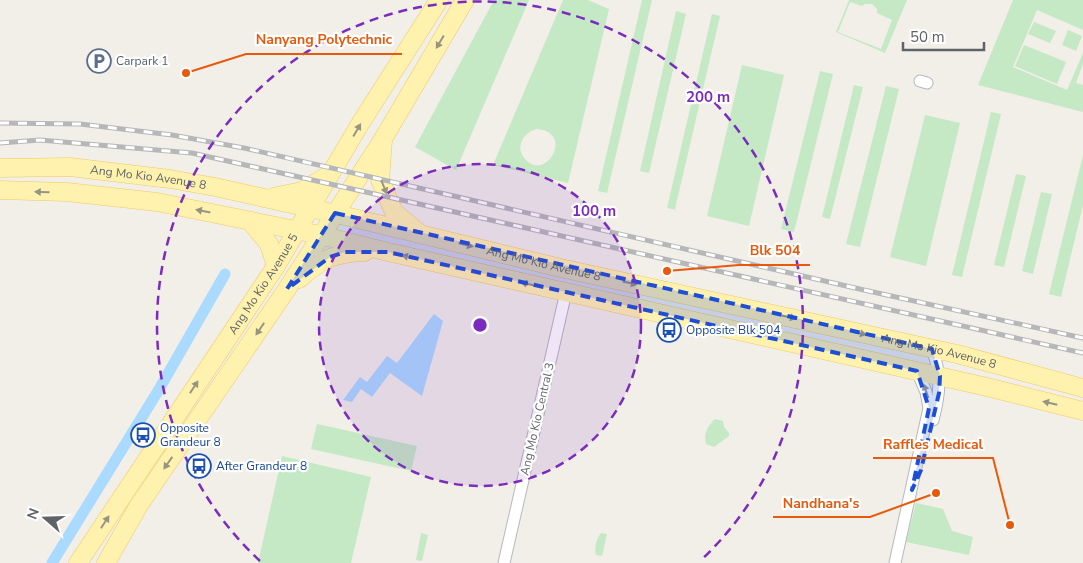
<svg xmlns="http://www.w3.org/2000/svg" width="1083" height="563" viewBox="0 0 1083 563" font-family="'Nunito Sans',sans-serif">
<rect width="100%" height="100%" fill="#f1efe8"/>
<path fill="#c5e8c5" fill-rule="evenodd" d="M494,0H529L456,170L415,147Z
M563,0H588L609,9L568,183L493,165ZM537,129C575,132 546,183 525,159C514,147 524,132 537,129Z
M642,0H652L607,193L598,191Z
M849,0H907L885,53L836,32ZM850,2L862,6L865,4H872L877,9V13L892,20L881,49L838,32Z
M1013,0H1083V30L1037,10L1013,67L1067,90L1083,53V64L1076,83L1083,85V112L978,85Z
M676,11L686,14L649,173L640,171Z
M712,14L720,16L675,209L677,210L667,208Z
M1034,22L1056,31L1050,43L1028,34Z
M1068,30L1082,36L1076,51L1062,45Z
M1024,45L1066,62L1057,84L1015,66Z
M742,65L784,75L749,226L707,216Z
M820,71L833,74L794,232L781,229Z
M854,85L863,87L830,219L822,217Z
M886,86L899,89L860,247L846,244Z
M991,112L1001,114L962,277L952,275Z
M925,115L960,123L926,266L890,257Z
M1083,155V205L1061,297L1049,294Z
M1016,174L1026,176L1004,267L994,265Z
M1041,192L1052,194L1033,274L1022,271Z
M715,419L723,421L724,427L729,433V436L714,447L706,444C703,433 708,426 715,419Z
M317,424L417,446L411,471L311,449Z
M282,456L371,477L351,563H258Z
M916,503L943,509L952,531L973,537L969,555L906,542Z
M421,533L428,535L422,561L416,560Z
M601,533L607,534L602,556L596,555C594,548 596,539 601,533Z"/>
<path fill="#aadaff" d="M434,314L443,321L422,396L390,373L372,397L361,389L352,402L343,400L360,377L367,382L387,356L397,363Z"/>
<g fill="none" stroke-linecap="round" stroke-linejoin="round">
<path stroke="#aadaff" stroke-width="11" d="M52,563L158,391L225,274"/>
<g stroke="#b5b8bc" stroke-width="13">
<path id="minor" d="M920,81L927,83
M932,349C942,375 940,393 933,420
M504,563L566,292
M895,563L929,408L926,392L917,371"/>
</g>
<g stroke="#f2c960" stroke-width="19">
<g id="primary">
<path d="M383,140L380,180L394,212L418,232"/>
<path id="s1" d="M0,168L70,167L170,179L215,187L341,215L565,269L957,354L1083,388"/>
<path d="M0,190L67,192L157,202L320,235L388,252L987,387L1083,411"/>
<path d="M273,197L302,191L330,174"/>
<path d="M250,221L269,244L276,266"/>
<path d="M299,279C322,259 334,253 365,252"/>
<path id="s2" d="M78,563L276,266L360,124L439,0"/>
<path d="M106,563L139,505L287,289L383,139L465,0"/>
</g>
</g>
<use href="#minor" stroke="#fff" stroke-width="11"/>
<use href="#primary" stroke="#fff2af" stroke-width="18"/>
<g stroke="#b6b7b8" stroke-width="5">
<path id="rail" d="M0,123L80,124L172,135L244,148L864,290L1083,338
M0,143L40,140L192,153L1083,353"/>
</g>
<use href="#rail" stroke="#fff" stroke-width="3" stroke-dasharray="9" stroke-linecap="butt"/>
</g>
<defs><path id="oneway-solid" d="M-6-.8H1V-3.2L6.5 0L1 3.2V.8H-6Z" transform="scale(1.25)"/></defs>
<g fill="#979581">
<use href="#oneway-solid" transform="translate(440 42) rotate(121)"/>
<use href="#oneway-solid" transform="translate(357 130) rotate(-60)"/>
<use href="#oneway-solid" transform="translate(384 187) rotate(68)"/>
<use href="#oneway-solid" transform="translate(42 192) rotate(-178)"/>
<use href="#oneway-solid" transform="translate(203 211) rotate(-169)"/>
<use href="#oneway-solid" transform="translate(466 245) rotate(13)"/>
<use href="#oneway-solid" transform="translate(409 257) rotate(-168)"/>
<use href="#oneway-solid" transform="translate(630 283) rotate(12)"/>
<use href="#oneway-solid" transform="translate(528 284) rotate(-167)"/>
<use href="#oneway-solid" transform="translate(789 317) rotate(12)"/>
<use href="#oneway-solid" transform="translate(260 329) rotate(124)"/>
<use href="#oneway-solid" transform="translate(859 333) rotate(12)"/>
<use href="#oneway-solid" transform="translate(194 387) rotate(-57)"/>
<use href="#oneway-solid" transform="translate(1050 403) rotate(-167)"/>
<use href="#oneway-solid" transform="translate(168 463) rotate(125)"/>
<use href="#oneway-solid" transform="translate(105 522) rotate(-57)"/>
</g>
<use fill="#979a9d" href="#oneway-solid" transform="translate(926 391) rotate(-108)"/>
<path fill="#1d4ed8" fill-opacity="0.2" stroke="#1d4ed8" stroke-width="4" stroke-dasharray="10 6" stroke-linejoin="round" d="M335,213L932,349L940,376L939,393L921,470L912,490L929,408L917,371L388,252H345L330,257L287,289Z"/>
<circle cx="480" cy="325" r="161" fill="#7b2cbf" fill-opacity=".12"/>
<g fill="none" stroke="#7b2cbf" stroke-width="2.5" stroke-dasharray="9 6">
<circle cx="480" cy="325" r="161"/>
<path d="M260 561A323 323 0 1 1 700 561"/>
</g>
<defs>
<g id="parking-ring" transform="scale(1.25)"><circle r="9.5" fill="#fff" stroke="#5c6f8a" stroke-width="1.5"/><path d="M-3.5-5.5H1a3.5 3.5 0 0 1 0 7H-1V5.5H-3.5ZM-1-3.4V-.6H.8a1.4 1.4 0 0 0 0-2.8Z" fill="#5c6f8a"/></g>
<g id="bus-ring" transform="scale(1.25)"><circle r="9.5" fill="#fff" stroke="#1a4fb4" stroke-width="1.5"/><path d="M-5-6H5V4H4V6H2V4H-2V6H-4V4H-5ZM-3.5-4V0h7V-4ZM-3.5 1.2v1.5H-2V1.2ZM2 1.2v1.5H3.5V1.2Z" fill="#1a4fb4"/></g>
</defs>
<g fill-rule="evenodd">
<use href="#parking-ring" x="99" y="61"/>
<use href="#bus-ring" x="669" y="330"/>
<use href="#bus-ring" x="143" y="435"/>
<use href="#bus-ring" x="199" y="466"/>
</g>
<g text-anchor="middle" stroke-width="4.5" stroke-linejoin="round" paint-order="stroke">
<g font-size="12" fill="#4e5e75" stroke="#fff" text-anchor="start">
<text x="116" y="65">Carpark 1</text>
</g>
<g font-size="12" fill="#5f6368" stroke="#fff">
<text dy="4" stroke="none"><textPath href="#s1" startOffset="149">Ang Mo Kio Avenue 8</textPath></text>
<text dy="4" stroke="none"><textPath href="#s1" startOffset="554">Ang Mo Kio Avenue 8</textPath></text>
<text dy="4" stroke="none"><textPath href="#s2" startOffset="335">Ang Mo Kio Avenue 5</textPath></text>
<text dy="4" stroke="none"><textPath href="#s1" startOffset="959">Ang Mo Kio Avenue 8</textPath></text>
<text transform="translate(537 419) rotate(-77)" y="4">Ang Mo Kio Central 3</text>
</g>
<g font-size="12" fill="#164399" stroke="#fff" text-anchor="start">
<text x="686" y="334">Opposite Blk 504</text>
<text x="160" y="432">Opposite<tspan x="160" dy="14">Grandeur 8</tspan></text>
<text x="216" y="470">After Grandeur 8</text>
</g>
</g>
<circle cx="480" cy="325" r="8" fill="#7b2cbf" stroke="#fff" stroke-width="2.5"/>
<g font-size="15" text-anchor="middle" font-weight="bold" fill="#7b2cbf" stroke="#fff" stroke-width="4.5" stroke-linejoin="round" paint-order="stroke">
<text x="708" y="102">200 m</text>
<text x="594" y="216">100 m</text>
</g>
<path fill="none" stroke="#e8590c" stroke-width="2" d="M186 73L246 54H402M667 271L739 265H810M1010 525L993 458H873M936 493L870 517H773"/>
<g fill="#e8590c" stroke="#fff" stroke-width="2">
<circle cx="186" cy="73" r="5"/>
<circle cx="667" cy="271" r="5"/>
<circle cx="1010" cy="525" r="5"/>
<circle cx="936" cy="493" r="5"/>
</g>
<g font-size="14" text-anchor="middle" font-weight="bold" fill="#e8590c" stroke="#fff" stroke-width="4.5" stroke-linejoin="round" paint-order="stroke">
<text x="324" y="44">Nanyang Polytechnic</text>
<text x="775" y="255">Blk 504</text>
<text x="933" y="449">Raffles Medical</text>
<text x="821" y="508">Nandhana's</text>
</g>
<g transform="translate(45 518) rotate(290)" stroke="#ffffff" stroke-width="4" paint-order="stroke">
<path d="M0-4L9 19L0 12L-9 19Z" fill="#5f6368"/>
<text y="-8" font-size="14" font-weight="bold" text-anchor="middle" fill="#5f6368">N</text>
</g>
<path d="M903 42v8h81v-8" fill="none" stroke="#5f6368" stroke-width="2.5"/>
<text x="910" y="42" font-size="15" fill="#5f6368" stroke="#ffffff" stroke-width="4" paint-order="stroke">50 m</text>
</svg>
